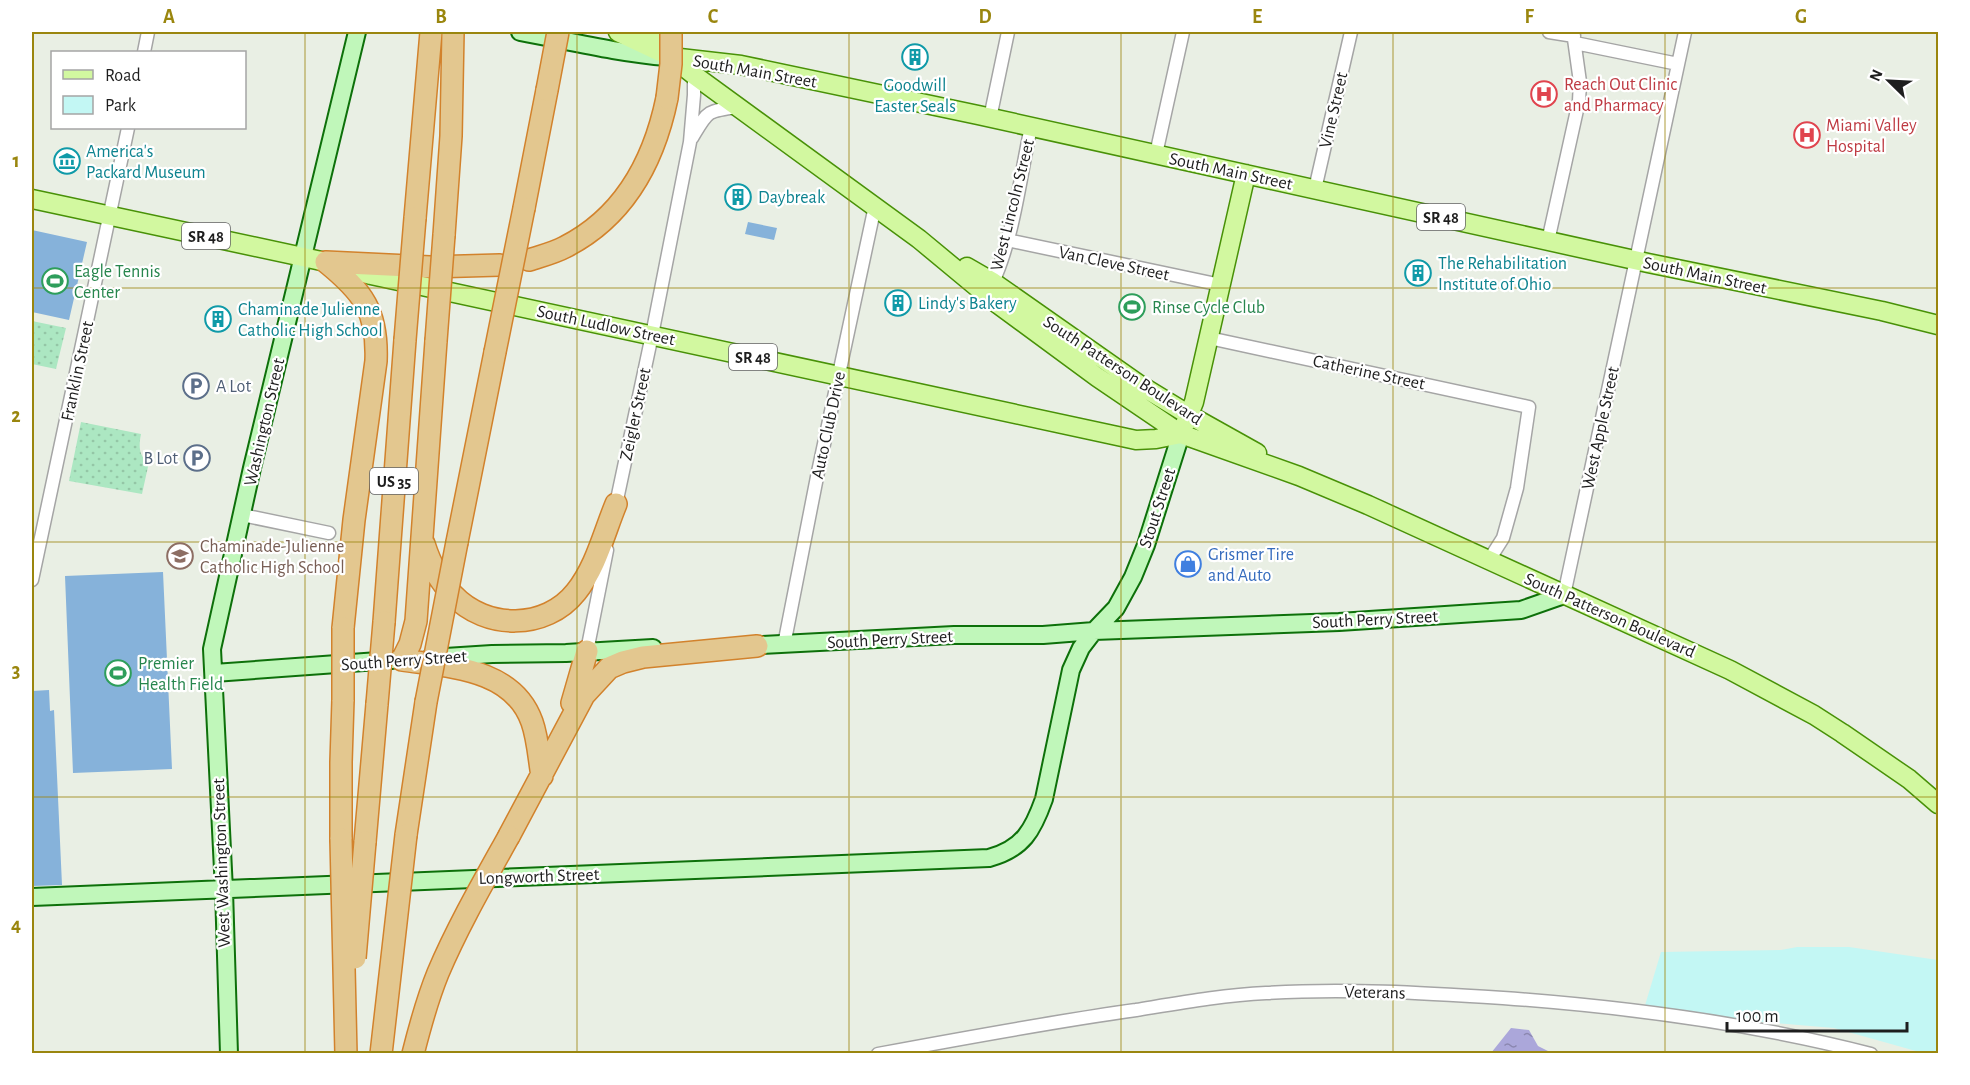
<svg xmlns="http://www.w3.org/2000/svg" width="1970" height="1085" viewBox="0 0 1970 1085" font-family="'Alegreya Sans',sans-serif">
<defs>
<pattern id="grass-dots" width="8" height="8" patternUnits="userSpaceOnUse" patternTransform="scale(1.5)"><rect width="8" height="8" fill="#ace7c2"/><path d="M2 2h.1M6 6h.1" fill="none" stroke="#94c6a6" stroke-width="1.8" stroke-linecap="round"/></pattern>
<pattern id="water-ripples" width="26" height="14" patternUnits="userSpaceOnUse" patternTransform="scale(1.5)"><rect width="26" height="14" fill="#aba7da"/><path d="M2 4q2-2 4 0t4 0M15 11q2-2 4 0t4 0" fill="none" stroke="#8b87b0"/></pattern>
</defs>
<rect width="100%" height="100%" fill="#e9efe4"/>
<path fill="url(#grass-dots)" d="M32,321L66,328L56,369L32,364Z
M81,422L141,434C139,444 138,457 149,462L142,494L69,481Z"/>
<path fill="#c3f7f4" d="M1797,947H1849L1938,960V1053H1923L1834,1028L1643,1012L1661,952L1781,950Z"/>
<path fill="#86b2da" d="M748,222L777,228L774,240L745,234Z
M32,230L87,242L69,320L32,312Z
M163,572L172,769L73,773L65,576Z
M49,690L50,711L54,710L62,885L32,886V691Z"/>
<path fill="url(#water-ripples)" d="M1511,1028L1529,1030L1538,1046L1552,1053H1491Z"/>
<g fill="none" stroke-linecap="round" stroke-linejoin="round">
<g stroke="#a5a5a5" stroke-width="15">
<path id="street" d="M1549,32L1574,36
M1575,43L1678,64
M144,52L148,32
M990,118L1008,32
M692,138C708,111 706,111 737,107
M1156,154L1183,32
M1315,189L1351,32
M1007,240L1221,285
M1548,241L1579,101L1580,82L1573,32
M993,282C1014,236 1020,177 1031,127
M1209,338L1529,407L1517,488L1503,538L1489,560
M615,509L652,335L690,142L694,95V75
M242,515L329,533
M32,580L128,128
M1564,595L1685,32
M784,645L818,472L875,206
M587,651L607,550
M878,1054C964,1038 1050,1022 1136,1010C1179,1003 1223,995 1266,993C1345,988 1424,993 1503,998C1627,1007 1751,1023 1871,1054"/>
</g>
<g stroke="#0d700a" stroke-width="20">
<path id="secondary" d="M520,32C569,41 617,53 667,57
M745,646L954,635H1043L1094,631L1339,622L1521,610L1564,595
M430,658L492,654L566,653L653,648
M214,673L392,660
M32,897L989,858C1023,849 1033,830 1044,799L1071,670L1081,648L1094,631L1116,608L1133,577L1146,545L1181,434
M229,1054L224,890L212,649L252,468L357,32"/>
</g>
<g stroke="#489107" stroke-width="21">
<path id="primary" d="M618,32L671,57L741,65L978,115L1648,263L1882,311L1938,325
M649,32L671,57L694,75L919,239L995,302L1097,377L1181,434L1299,476L1368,505L1730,670L1814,715L1842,733L1909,779L1938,804
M32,199L326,262L371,275L1136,440L1156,439L1181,434
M967,267L993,282L1140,385L1189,415L1257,453
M1185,424L1194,402L1246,174"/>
</g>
<g stroke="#d2822c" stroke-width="24">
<path id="highway" d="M524,208L547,90
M415,218L431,32
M444,235L451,136L453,32
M529,260C541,256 554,253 565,247C624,217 654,161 667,98
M326,262C363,292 378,311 376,361L354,520L343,628
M326,262L430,267L500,265
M436,341L416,621L410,644L402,660C449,667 513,668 532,722C538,739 539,759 542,776
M457,542L495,352
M424,544C430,563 439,581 453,595C486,630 546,630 576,592C596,567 604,533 616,504
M384,622L405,340
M572,703L587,651
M406,835L426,702
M509,836L584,695L609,668L623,662L643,657L757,646
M341,839V762L343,700
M365,842L377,704"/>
</g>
<use href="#street" stroke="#fff" stroke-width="12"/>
<use href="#secondary" stroke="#c0f7ba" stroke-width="16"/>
<use href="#primary" stroke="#d2f8a0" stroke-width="18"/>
<use href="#highway" stroke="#e3c78f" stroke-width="21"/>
<g stroke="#d2822c" stroke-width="24" stroke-linecap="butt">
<path id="highway-bridge" d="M547,90L558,32
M667,98L671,64V32
M405,340L415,218
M436,341L444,235
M495,352L524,208
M343,700V628
M426,702L457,542
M377,704L384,622
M341,839L346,1054
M355,958L365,842
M381,1054L406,835
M413,1054C420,1026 427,1000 438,973C458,926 484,881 509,836"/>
</g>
<use href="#highway-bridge" stroke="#e3c78f" stroke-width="21"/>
</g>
<path fill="none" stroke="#9a860e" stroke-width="1.5" stroke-opacity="0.55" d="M305,32V1054M577,32V1054M849,32V1054M1121,32V1054M1393,32V1054M1665,32V1054M32,288H1938M32,542H1938M32,797H1938"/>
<defs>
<g id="building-ring" transform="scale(1.35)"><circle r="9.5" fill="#fff" stroke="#0f9aa8" stroke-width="1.5"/><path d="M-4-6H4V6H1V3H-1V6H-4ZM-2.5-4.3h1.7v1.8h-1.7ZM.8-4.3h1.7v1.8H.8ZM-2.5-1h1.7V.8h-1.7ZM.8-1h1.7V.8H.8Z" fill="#0f9aa8"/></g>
<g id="hospital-ring" transform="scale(1.35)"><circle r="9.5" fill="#fff" stroke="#e0444e" stroke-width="1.5"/><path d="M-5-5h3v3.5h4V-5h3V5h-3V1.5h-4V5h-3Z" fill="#e0444e"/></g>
<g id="museum-ring" transform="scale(1.35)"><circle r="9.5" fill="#fff" stroke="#0f9aa8" stroke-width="1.5"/><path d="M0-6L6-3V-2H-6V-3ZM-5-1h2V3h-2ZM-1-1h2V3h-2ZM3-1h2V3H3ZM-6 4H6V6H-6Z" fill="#0f9aa8"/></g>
<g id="stadium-ring" transform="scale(1.35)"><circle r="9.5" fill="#fff" stroke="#2e9e5b" stroke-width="1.5"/><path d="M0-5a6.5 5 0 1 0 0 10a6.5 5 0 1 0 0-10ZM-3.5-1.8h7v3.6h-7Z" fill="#2e9e5b"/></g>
<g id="parking-ring" transform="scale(1.35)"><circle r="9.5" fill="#fff" stroke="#5c6f8a" stroke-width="1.5"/><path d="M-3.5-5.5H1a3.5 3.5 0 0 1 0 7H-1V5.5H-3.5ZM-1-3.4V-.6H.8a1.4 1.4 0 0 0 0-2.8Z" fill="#5c6f8a"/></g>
<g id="school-ring" transform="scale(1.35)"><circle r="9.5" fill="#fff" stroke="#8d6e63" stroke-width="1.5"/><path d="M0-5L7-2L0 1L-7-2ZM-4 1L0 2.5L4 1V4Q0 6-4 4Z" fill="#8d6e63"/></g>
<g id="shop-ring" transform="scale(1.35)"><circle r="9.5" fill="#fff" stroke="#3f7fe0" stroke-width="1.5"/><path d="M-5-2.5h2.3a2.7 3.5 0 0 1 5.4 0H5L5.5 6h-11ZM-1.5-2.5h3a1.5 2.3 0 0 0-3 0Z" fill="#3f7fe0"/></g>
</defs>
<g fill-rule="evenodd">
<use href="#building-ring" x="915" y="57"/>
<use href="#hospital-ring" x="1544" y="94"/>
<use href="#hospital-ring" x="1807" y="135"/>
<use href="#museum-ring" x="67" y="161"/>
<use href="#building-ring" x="738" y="197"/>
<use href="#building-ring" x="1418" y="273"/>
<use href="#stadium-ring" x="55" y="281"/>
<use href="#building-ring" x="898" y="303"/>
<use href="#stadium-ring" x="1132" y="307"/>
<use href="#building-ring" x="218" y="319"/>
<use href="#parking-ring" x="196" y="386"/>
<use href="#parking-ring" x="197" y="458"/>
<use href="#school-ring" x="180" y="556"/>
<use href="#shop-ring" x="1188" y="564"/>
<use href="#stadium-ring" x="118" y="673"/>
</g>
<g text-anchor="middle" stroke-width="4.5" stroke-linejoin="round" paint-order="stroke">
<g fill="#fff" stroke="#626262" stroke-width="1.5">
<rect x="1417" y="204" width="48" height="26" rx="4.5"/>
<rect x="182" y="223" width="48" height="26" rx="4.5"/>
<rect x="729" y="344" width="48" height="26" rx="4.5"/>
<rect x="370" y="468" width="48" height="26" rx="4.5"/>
</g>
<g font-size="16" font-weight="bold" fill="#1e1e1e">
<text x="1441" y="223">SR 48</text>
<text x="206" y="242">SR 48</text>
<text x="753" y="363">SR 48</text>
<text x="394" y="487">US 35</text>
</g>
<g font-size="18" fill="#1e1e1e" stroke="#fff">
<text transform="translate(755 71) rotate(10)" y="6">South Main Street</text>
<text transform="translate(1333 110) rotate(-77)" y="6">Vine Street</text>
<text transform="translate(1231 171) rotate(12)" y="6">South Main Street</text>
<text transform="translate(1012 205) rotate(-76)" y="6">West Lincoln Street</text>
<text transform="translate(1114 263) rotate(12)" y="6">Van Cleve Street</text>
<text transform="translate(1705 275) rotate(12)" y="6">South Main Street</text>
<text transform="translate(606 325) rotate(12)" y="6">South Ludlow Street</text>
<text transform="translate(1123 370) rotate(33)" y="6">South Patterson Boulevard</text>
<text transform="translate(77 371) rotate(-78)" y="6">Franklin Street</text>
<text transform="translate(1369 372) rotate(12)" y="6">Catherine Street</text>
<text transform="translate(635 414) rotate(-78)" y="6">Zeigler Street</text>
<text transform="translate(264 422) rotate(-77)" y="6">Washington Street</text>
<text transform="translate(828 425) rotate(-78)" y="6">Auto Club Drive</text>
<text transform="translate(1600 428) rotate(-78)" y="6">West Apple Street</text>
<text transform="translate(1157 508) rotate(-72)" y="6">Stout Street</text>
<text transform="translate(1610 615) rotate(24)" y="6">South Patterson Boulevard</text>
<text transform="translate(1375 619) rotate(-3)" y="6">South Perry Street</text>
<text transform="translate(890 639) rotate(-3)" y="6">South Perry Street</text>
<text transform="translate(404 660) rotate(-4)" y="6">South Perry Street</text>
<text transform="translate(221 863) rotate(-92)" y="6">West Washington Street</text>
<text transform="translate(539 876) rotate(-2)" y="6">Longworth Street</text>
<text transform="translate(1375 992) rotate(1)" y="6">Veterans</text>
</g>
<g font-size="18" fill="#be3a42" stroke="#fff" text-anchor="start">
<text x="1564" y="90">Reach Out Clinic<tspan x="1564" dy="21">and Pharmacy</tspan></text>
<text x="1826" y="131">Miami Valley<tspan x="1826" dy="21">Hospital</tspan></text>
</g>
<g font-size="18" fill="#0d838f" stroke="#fff" text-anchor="start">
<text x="915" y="91" text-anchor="middle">Goodwill<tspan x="915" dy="21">Easter Seals</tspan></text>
<text x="86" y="157">America's<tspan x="86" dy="21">Packard Museum</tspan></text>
<text x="758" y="203">Daybreak</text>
<text x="1438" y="269">The Rehabilitation<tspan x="1438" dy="21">Institute of Ohio</tspan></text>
<text x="918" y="309">Lindy's Bakery</text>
<text x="238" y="315">Chaminade Julienne<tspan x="238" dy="21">Catholic High School</tspan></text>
</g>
<g font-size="18" fill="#27864d" stroke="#fff" text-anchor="start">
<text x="74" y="277">Eagle Tennis<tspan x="74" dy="21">Center</tspan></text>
<text x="1152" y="313">Rinse Cycle Club</text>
<text x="138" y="669">Premier<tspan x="138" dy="21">Health Field</tspan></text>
</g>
<g font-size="18" fill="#4e5e75" stroke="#fff" text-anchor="start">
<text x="216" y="392">A Lot</text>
<text x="178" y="464" text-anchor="end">B Lot</text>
</g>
<g font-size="18" fill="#785e54" stroke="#fff" text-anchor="start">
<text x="200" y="552">Chaminade-Julienne<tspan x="200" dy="21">Catholic High School</tspan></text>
</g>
<g font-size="18" fill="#366cbe" stroke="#fff" text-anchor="start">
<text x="1208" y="560">Grismer Tire<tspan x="1208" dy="21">and Auto</tspan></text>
</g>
</g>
<rect width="1970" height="1085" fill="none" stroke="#ffffff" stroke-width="66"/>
<rect x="51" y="51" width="195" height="78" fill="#ffffff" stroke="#a5a5a5" stroke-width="1.5"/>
<rect x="63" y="70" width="30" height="9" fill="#d2f8a0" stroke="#a5a5a5" stroke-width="1.5"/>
<text x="105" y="81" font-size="18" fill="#1e1e1e">Road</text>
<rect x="63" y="96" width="30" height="18" fill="#c3f7f4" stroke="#a5a5a5" stroke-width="1.5"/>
<text x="105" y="111" font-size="18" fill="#1e1e1e">Park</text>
<g transform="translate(1889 81) rotate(294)" stroke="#ffffff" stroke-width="4.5" paint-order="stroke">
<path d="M0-4.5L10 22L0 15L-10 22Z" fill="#1e1e1e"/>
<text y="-9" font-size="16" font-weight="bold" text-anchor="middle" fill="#1e1e1e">N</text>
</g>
<path d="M1727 1022v9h180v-9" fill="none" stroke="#1e1e1e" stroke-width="3"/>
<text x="1736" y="1022" font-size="18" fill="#1e1e1e" stroke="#ffffff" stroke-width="4.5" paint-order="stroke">100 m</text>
<rect x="33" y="33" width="1904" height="1019" fill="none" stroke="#9a860e" stroke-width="2"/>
<g font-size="20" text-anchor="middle" font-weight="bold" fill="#9a860e">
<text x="169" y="23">A</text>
<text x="441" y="23">B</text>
<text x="713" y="23">C</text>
<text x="985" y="23">D</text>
<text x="1257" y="23">E</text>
<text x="1529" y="23">F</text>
<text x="1801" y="23">G</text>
<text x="16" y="167">1</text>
<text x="16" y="422">2</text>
<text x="16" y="677">3</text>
<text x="16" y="931">4</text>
</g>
</svg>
